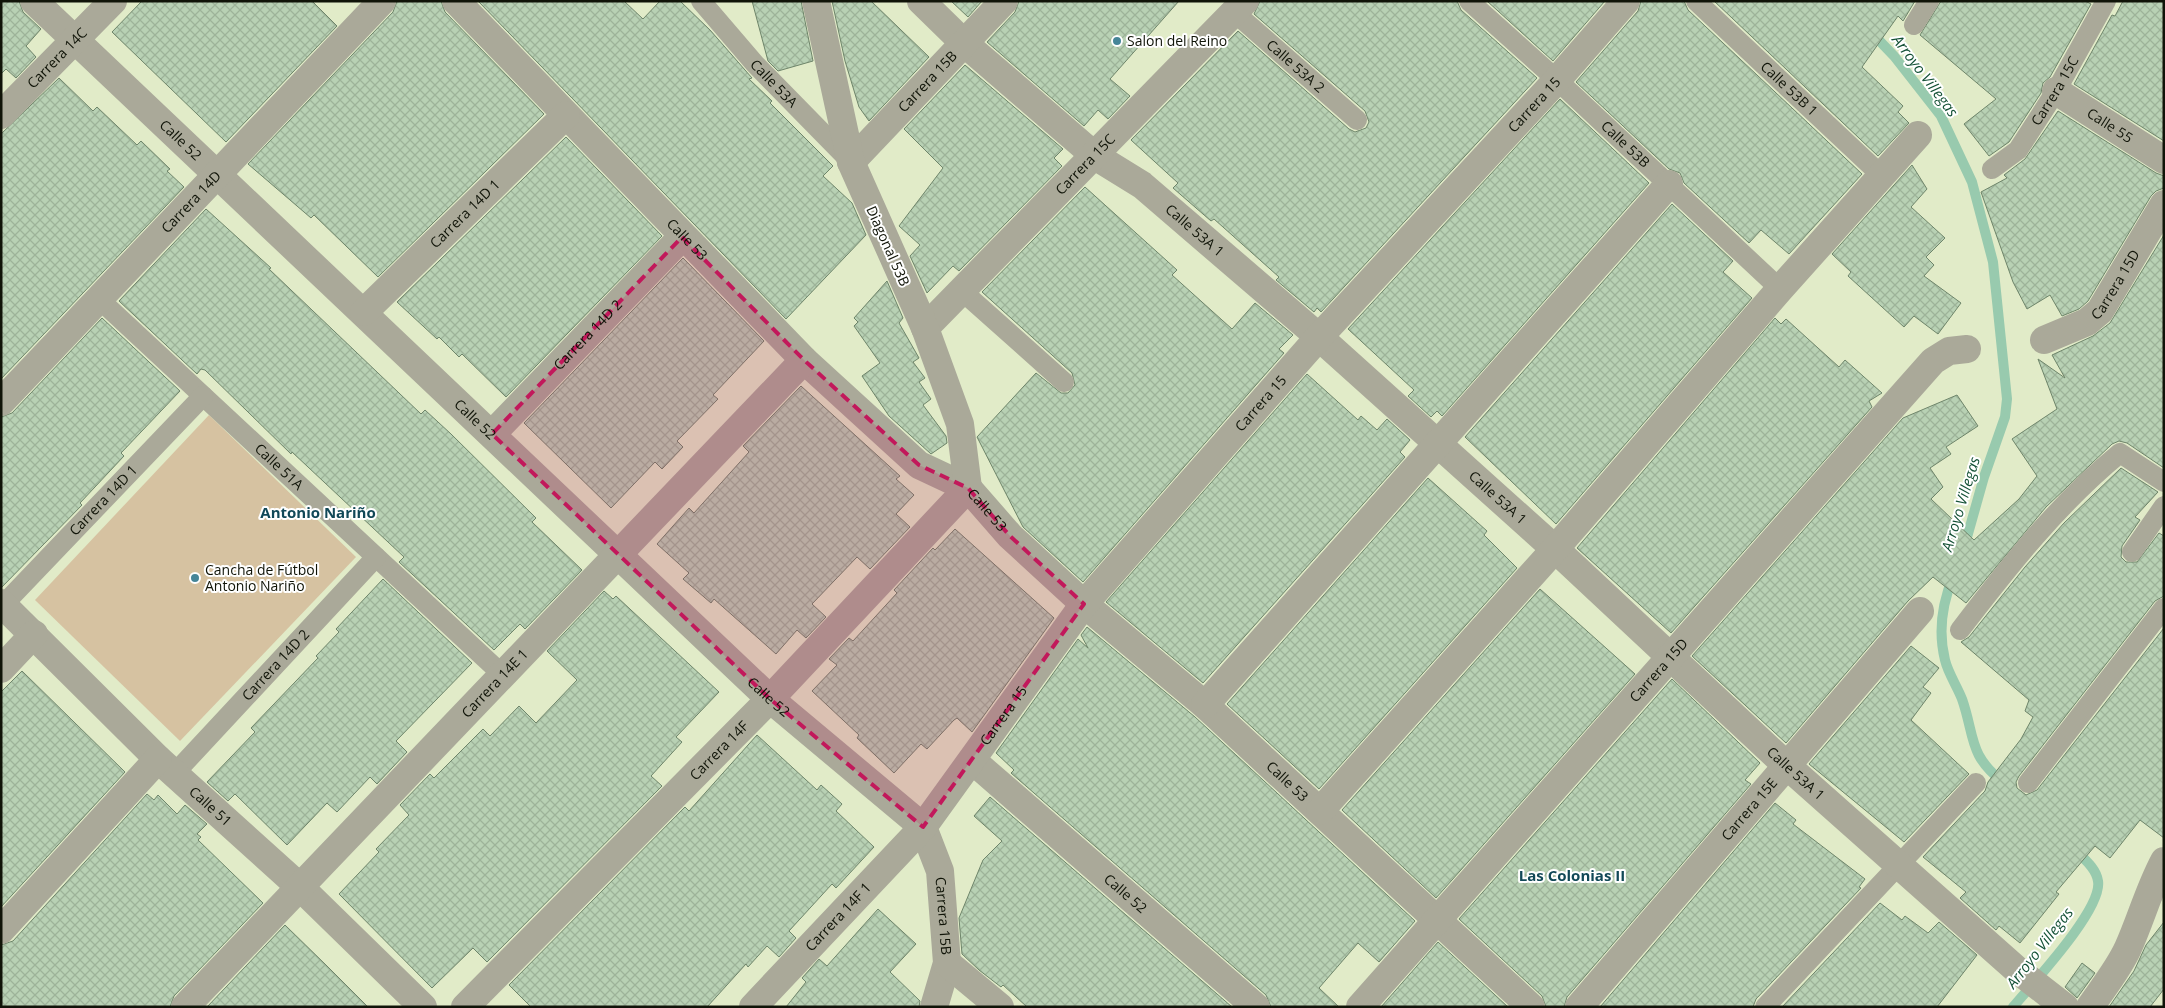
<svg xmlns="http://www.w3.org/2000/svg" width="2165" height="1008" viewBox="0 0 2165 1008" font-family="'Open Sans',sans-serif">
<defs>
<pattern id="building-cross-hatch" width="8" height="8" patternUnits="userSpaceOnUse" patternTransform="scale(1.25)"><rect width="8" height="8" fill="#b8d1b4"/><path d="M0 0l8 8M0 8l8-8" fill="none" stroke="#9db399"/></pattern>
</defs>
<rect width="100%" height="100%" fill="#e1ebc8"/>
<path fill="#d6c2a1" d="M209,415L356,557L180,741L35,600Z"/>
<g fill="none" stroke-linecap="round" stroke-linejoin="round">
<path stroke="#98caae" stroke-width="10" d="M1871,32L1894,56L1941,116L1972,182L1993,262L2007,399L2005,417L1984,477L1964,548
M1953,577C1942,604 1938,632 1945,660C1948,673 1957,686 1962,699C1975,736 1968,755 2003,782
M2013,1007C2032,984 2103,909 2098,881C2096,868 2084,859 2075,850"/>
</g>
<path fill="url(#building-cross-hatch)" stroke="#6e856a" d="M1,1H19L23,12L41,29L26,46L36,57L16,78L6,69L1,74Z
M142,1H312L337,26L226,142L112,32Z
M397,1H441L445,12L544,114L378,277L314,215L311,218L248,164L393,12Z
M478,1H624L643,19L660,1H680L710,30L752,78L749,79L772,101L770,103L833,166L823,176L852,203L866,235L786,319Z
M752,1H801L813,61L778,71L768,61Z
M832,1H871L929,57L869,121L859,107L845,61Z
M951,1H982L968,17Z
M1019,1H1179L1110,79L1130,96L1108,119L1098,110L1084,126L987,42L1015,12Z
M1260,1H1457L1461,10L1537,78L1321,312L1317,308L1314,312L1276,280L1279,277L1214,219L1211,221L1173,188L1178,183L1131,140L1238,31L1349,129L1355,132L1366,128L1369,122L1365,111L1254,14Z
M1487,1H1605L1553,61Z
M1641,1H1684L1688,10L1862,174L1789,254L1761,230L1749,243L1684,183L1680,173L1669,169L1576,82L1638,11Z
M1714,1H1915L1903,21L1898,16L1862,67L1903,106L1898,112L1909,123L1878,156Z
M1941,1H2085L2091,4L2050,77L2043,83L2041,93L2009,142L1989,156L1964,124L1996,99L1920,35Z
M2123,1H2164V141L2074,84L2112,15L2115,16Z
M965,65L1063,149L1054,158L1062,166L959,271L953,266L927,293L910,256L920,245L899,226L943,168L904,129Z
M59,78L93,111L97,107L137,145L141,141L170,169L167,171L184,187L1,379V134Z
M1560,99L1649,183L1442,416L1437,411L1431,417L1408,396L1414,390L1348,329Z
M2058,111L2156,173L2164,176V188L2156,191L2151,196L2088,301L2079,309L2062,316L2050,295L2027,309L2013,282L1981,192L2007,178L2004,175L2025,159Z
M566,137L662,236L506,397L462,354L459,357L439,337L437,339L397,302Z
M1912,165L1927,189L1911,207L1945,238L1926,257L1934,265L1924,276L1961,303L1938,334L1914,316L1904,327L1848,276L1851,272L1832,254Z
M1085,187L1177,270L1172,275L1232,329L1255,303L1293,335L1279,349L1284,353L1083,582L1023,527L977,437L1036,373L1061,393H1068L1075,385L1072,373L982,292Z
M1672,204L1733,261L1723,272L1752,298L1556,524L1465,437Z
M206,209L271,268L269,269L421,414L425,410L451,434L536,518L532,522L582,570L525,629L520,624L494,650L399,562L404,557L292,452L291,454L205,370L201,369L197,374L119,301Z
M2164,235V468L2127,443L2119,441L2112,444L2046,507L1966,603L1933,577L1908,601L1786,743L1692,656L1903,418L1957,395L1978,426L1946,447L1951,454L1930,468L1943,487L1931,499L1974,540L2019,499L2037,476L2012,439L2057,409L2038,359L2065,378L2052,355L2093,336L2110,323Z
M683,258L764,341L713,395L718,399L677,441L683,447L662,469L655,462L611,508L524,423Z
M887,281L903,318L899,323L919,358L913,362L925,378L919,382L931,399L923,405L946,436L947,443L931,454L889,416L862,376L880,363L854,326L858,322L854,318Z
M102,318L180,391L121,453L124,456L80,503L82,505L1,588V417L12,413Z
M1775,318L1781,324L1786,319L1839,367L1845,360L1882,393L1869,401L1872,407L1671,633L1577,548Z
M1307,374L1358,420L1361,416L1377,430L1387,419L1410,440L1400,452L1405,457L1203,683L1106,602Z
M801,386L900,476L896,479L914,495L896,514L910,527L870,569L857,557L812,604L826,617L806,638L797,630L776,654L714,599L711,603L683,579L689,573L657,544L689,508L694,513L749,452L743,446Z
M2121,468L2158,492L2135,517L2140,520L2122,546L2121,557L2126,562H2137L2159,533L2164,536V596L2155,601L2019,776L2016,782L2017,788L2026,795L2037,790L2164,628V838L2140,820L2110,858L2095,846L2056,892L2059,894L2020,943L1999,926L1996,930L1960,898L1966,892L1923,857L1985,791L1988,782L2021,739L2033,717L2025,711L2029,700L1961,642L1969,637L2025,567L2064,523Z
M1428,478L1487,531L1484,535L1517,568L1319,789L1227,704Z
M955,529L1054,618L972,732L957,718L954,720L927,749L921,744L894,773L857,738L859,735L812,691L837,665L829,659L849,638L853,641L897,593L894,590L933,548L935,550Z
M383,579L472,663L396,741L407,752L377,784L370,777L337,812L327,803L287,845L235,794L228,801L207,782L255,732L251,728L318,658L316,656L339,632L336,629Z
M1540,589L1635,674L1436,898L1342,810Z
M604,591L613,599L616,596L719,692L676,737L682,742L651,776L662,786L487,962L473,948L432,988L339,894L379,852L376,849L409,815L400,805L430,774L434,778L483,729L490,736L519,706L536,723L577,680L547,651Z
M1087,627L1195,717L1415,921L1379,962L1358,943L1319,988L1339,1007H1271L1266,995L1011,773L1014,770L996,753L1078,639L1088,648L1081,635Z
M1911,646L1939,668L1923,687L1931,693L1911,720L1969,774L1904,842L1809,764Z
M22,671L125,772L1,907V692Z
M1672,679L1760,763L1745,780L1751,784L1567,997L1564,1007H1546L1542,996L1459,919Z
M757,735L817,790L821,785L842,804L836,811L874,847L836,888L832,884L789,931L796,938L779,957L767,946L748,967L746,964L707,1007H531L509,985L685,807L689,811Z
M147,794L154,800L158,795L177,814L185,805L207,824L197,834L201,837L198,840L263,903L174,996L170,1007H1V945L13,941Z
M990,797L1232,1007H1027L1003,985L1001,987L979,970L962,954L959,918L983,860L1002,841L974,816Z
M1775,803L1796,820L1793,824L1865,879L1859,887L1861,888L1756,999L1753,1007H1600Z
M1880,903L1902,920L1905,916L1928,933L1939,922L1977,955L1937,1007H1782Z
M878,909L916,944L890,972L920,1001L919,1007H786L806,982L802,978L819,959L827,966Z
M2164,922V989L2150,1007H2109L2134,971L2146,945Z
M285,925L326,965L368,1007H207Z
M1438,942L1508,1007H1381Z
M2082,963L2095,973L2077,998L2065,987Z"/>
<g fill="none" stroke-linecap="round" stroke-linejoin="round">
<g stroke="#aaa999" stroke-width="20">
<path id="s1" d="M701,1L755,64L851,162"/>
<path id="s2" d="M1469,1L1557,80L1780,289"/>
<path id="s3" d="M1696,1L1882,176"/>
<path id="s4" d="M1234,12L1357,120"/>
<path d="M1914,25L1929,1"/>
<path id="s5" d="M1992,169L2018,150L2056,91L2106,1"/>
<path d="M962,291L1064,382"/>
<path id="s6" d="M99,299L504,676"/>
<path d="M2132,552L2164,506"/>
<path id="s7" d="M3,605L203,396"/>
<path d="M1960,630C2009,566 2058,504 2120,453L2164,482"/>
<path id="s8" d="M174,774L376,557"/>
<path d="M2028,783L2164,608"/>
<path d="M1765,1007L1976,783"/>
</g>
<g stroke="#aaa999" stroke-width="28">
<path id="s9" d="M34,1L770,699L923,827L940,871L947,963L934,1007"/>
<path id="s10" d="M456,1L804,360L919,465L968,488L1010,536L1084,604L1205,705L1531,1007"/>
<path id="s11" d="M921,1L964,43L1095,156L1142,185L1319,337L1555,549L1786,765L2016,969L2065,1007"/>
<path id="s12" d="M2056,91L2164,160"/>
<path id="s13" d="M1,115L113,1"/>
<path id="s14" d="M851,162L1004,1"/>
<path id="s15" d="M364,312L566,115"/>
<path id="s16" d="M925,328L1245,1"/>
<path id="s17" d="M2044,340L2087,322L2100,311L2164,204"/>
<path id="s18" d="M1,402L382,1"/>
<path id="s19" d="M492,434L682,237"/>
<path id="s20" d="M1,603L158,759L301,888L423,1007"/>
<path d="M1,669L34,634"/>
<path d="M1205,705L1669,184"/>
<path id="s21" d="M973,761L1256,1007"/>
<path d="M1320,811L1555,549L1780,289L1918,135"/>
<path d="M1,930L158,759"/>
<path d="M947,963L1000,1007"/>
<path id="s22" d="M185,1007L804,360"/>
<path id="s23" d="M465,1007L770,699L968,488L960,424L925,328L851,162L816,1"/>
<path id="s24" d="M753,1007L923,827L1084,604L1319,337L1557,80L1626,1"/>
<path id="s25" d="M1360,1007L1933,361L1949,351L1967,349"/>
<path id="s26" d="M1579,1007L1920,611"/>
<path d="M2090,1007C2103,988 2119,968 2128,948C2141,919 2149,889 2164,861"/>
</g>
</g>
<path fill="#c2185b" fill-opacity="0.2" stroke="#c2185b" stroke-width="4" stroke-dasharray="10 6" stroke-linejoin="round" d="M682,237L804,360L919,465L968,488L1010,536L1084,604L923,827L770,699L492,434Z"/>
<g fill="#458598" stroke="#fff" stroke-width="2">
<circle cx="1117" cy="41" r="5"/>
<circle cx="195" cy="578" r="5"/>
</g>
<g text-anchor="middle" stroke-width="4" stroke-linejoin="round" paint-order="stroke">
<g font-size="14" fill="#101408" stroke="#fff" text-anchor="start">
<text x="1127" y="46">Salon del Reino</text>
<text x="205" y="575">Cancha de Fútbol<tspan x="205" dy="16">Antonio Nariño</tspan></text>
</g>
<g font-size="14" fill="#101408" stroke="#fff">
<text dy="5" stroke="none"><textPath href="#s13" startOffset="80">Carrera 14C</textPath></text>
<text dy="5" stroke="none"><textPath href="#s4" startOffset="82">Calle 53A 2</textPath></text>
<text dy="5" stroke="none"><textPath href="#s14" startOffset="111">Carrera 15B</textPath></text>
<text dy="5" stroke="none"><textPath href="#s1" startOffset="110">Calle 53A</textPath></text>
<text dy="5" stroke="none"><textPath href="#s3" startOffset="128">Calle 53B 1</textPath></text>
<text dy="5" stroke="none"><textPath href="#s5" startOffset="102">Carrera 15C</textPath></text>
<text dy="5" stroke="none"><textPath href="#s24" startOffset="1195">Carrera 15</textPath></text>
<text dy="5" stroke="none"><textPath href="#s12" startOffset="64">Calle 55</textPath></text>
<text dy="5" stroke="none"><textPath href="#s9" startOffset="202">Calle 52</textPath></text>
<text dy="5" stroke="none"><textPath href="#s2" startOffset="212">Calle 53B</textPath></text>
<text dy="5" stroke="none"><textPath href="#s16" startOffset="229">Carrera 15C</textPath></text>
<text dy="5" stroke="none"><textPath href="#s18" startOffset="276">Carrera 14D</textPath></text>
<text dy="5" stroke="none"><textPath href="#s15" startOffset="141">Carrera 14D 1</textPath></text>
<text dy="5" stroke="none"><textPath href="#s11" startOffset="358">Calle 53A 1</textPath></text>
<text dy="5" stroke="none"><textPath href="#s10" startOffset="332">Calle 53</textPath></text>
<text transform="translate(888 246) rotate(66)" y="5">Diagonal 53B</text>
<text dy="5" stroke="none"><textPath href="#s17" startOffset="94">Carrera 15D</textPath></text>
<text dy="5" stroke="none"><textPath href="#s19" startOffset="138">Carrera 14D 2</textPath></text>
<text dy="5" stroke="none"><textPath href="#s24" startOffset="790">Carrera 15</textPath></text>
<text dy="5" stroke="none"><textPath href="#s9" startOffset="608">Calle 52</textPath></text>
<text dy="5" stroke="none"><textPath href="#s6" startOffset="246">Calle 51A</textPath></text>
<text dy="5" stroke="none"><textPath href="#s11" startOffset="762">Calle 53A 1</textPath></text>
<text dy="5" stroke="none"><textPath href="#s7" startOffset="145">Carrera 14D 1</textPath></text>
<text dy="5" stroke="none"><textPath href="#s10" startOffset="739">Calle 53</textPath></text>
<text dy="5" stroke="none"><textPath href="#s8" startOffset="149">Carrera 14D 2</textPath></text>
<text dy="5" stroke="none"><textPath href="#s25" startOffset="450">Carrera 15D</textPath></text>
<text dy="5" stroke="none"><textPath href="#s22" startOffset="448">Carrera 14E 1</textPath></text>
<text dy="5" stroke="none"><textPath href="#s9" startOffset="1012">Calle 52</textPath></text>
<text dy="5" stroke="none"><textPath href="#s24" startOffset="385">Carrera 15</textPath></text>
<text dy="5" stroke="none"><textPath href="#s23" startOffset="361">Carrera 14F</textPath></text>
<text dy="5" stroke="none"><textPath href="#s11" startOffset="1168">Calle 53A 1</textPath></text>
<text dy="5" stroke="none"><textPath href="#s10" startOffset="1144">Calle 53</textPath></text>
<text dy="5" stroke="none"><textPath href="#s20" startOffset="292">Calle 51</textPath></text>
<text dy="5" stroke="none"><textPath href="#s26" startOffset="261">Carrera 15E</textPath></text>
<text dy="5" stroke="none"><textPath href="#s21" startOffset="202">Calle 52</textPath></text>
<text dy="5" stroke="none"><textPath href="#s9" startOffset="1306">Carrera 15B</textPath></text>
<text dy="5" stroke="none"><textPath href="#s24" startOffset="124">Carrera 14F 1</textPath></text>
</g>
<g font-size="15" font-style="italic" fill="#145136" stroke="#fff">
<text transform="translate(1925 76) rotate(53)" y="5">Arroyo Villegas</text>
<text transform="translate(1961 504) rotate(-73)" y="5">Arroyo Villegas</text>
<text transform="translate(2040 948) rotate(-52)" y="5">Arroyo Villegas</text>
</g>
<g font-size="15" font-weight="bold" fill="#114857" stroke="#fff">
<text x="318" y="518">Antonio Nariño</text>
<text x="1572" y="881">Las Colonias II</text>
</g>
</g>
<rect width="2165" height="1008" fill="none" stroke="#101408" stroke-width="5"/>
</svg>
